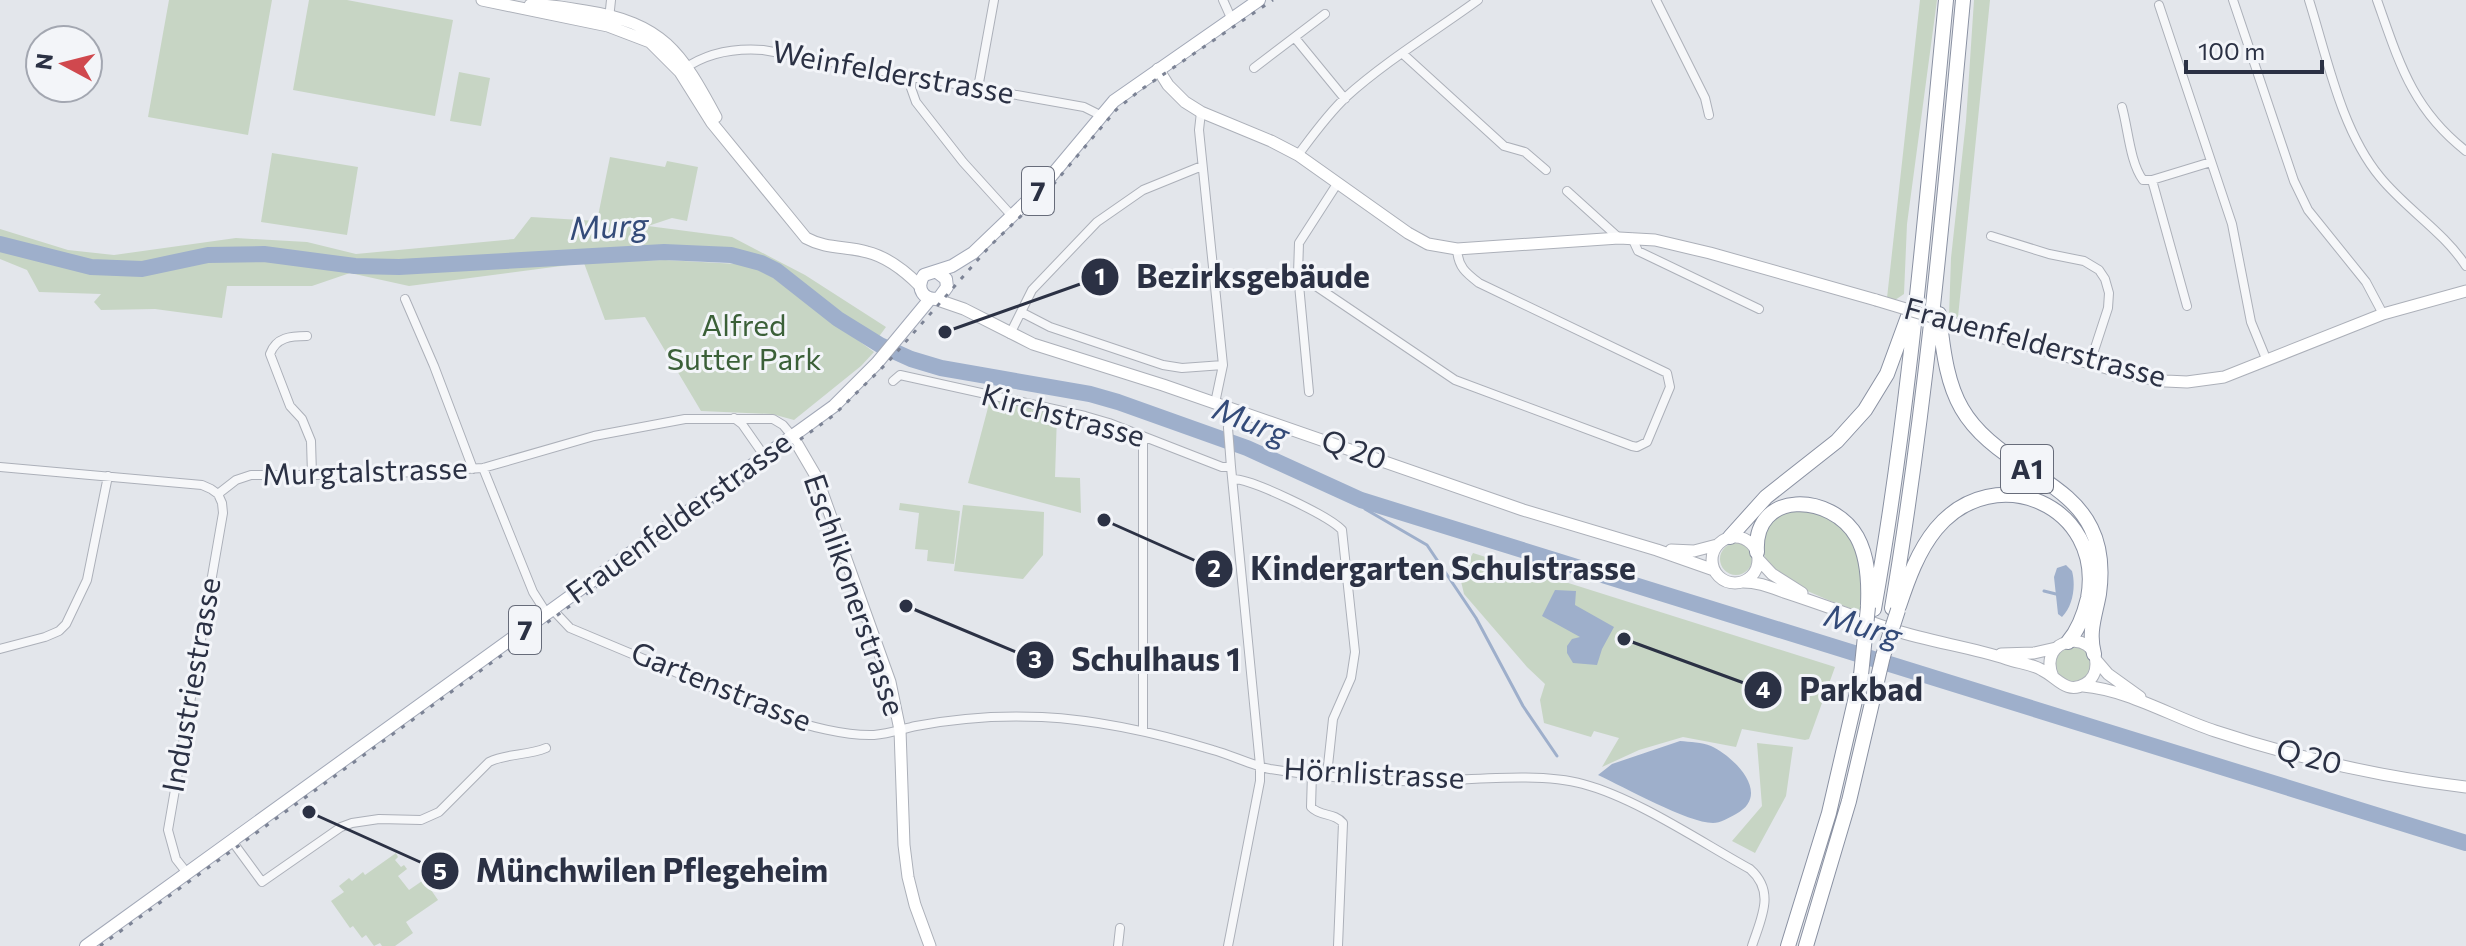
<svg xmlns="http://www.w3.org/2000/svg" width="2466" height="946" viewBox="0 0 2466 946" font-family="Commissioner,sans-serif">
<rect width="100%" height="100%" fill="#e3e6eb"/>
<path fill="#c7d5c4" d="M169,0H272L248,135L148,117Z
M309,0H347L453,20L435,116L293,90Z
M1920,0H1937L1907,224L1904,294L1895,300L1887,298Z
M1974,0H1990L1958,317L1949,316L1951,258L1966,121Z
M459,72L490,78L481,126L450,121Z
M272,153L358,167L347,235L261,222Z
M610,157L665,167L667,161L698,167L687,221L672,218L648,226L732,237L805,275L886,327L872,346L756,264L667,257L626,261L665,260L756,265L874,352L861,366L794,420L772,414L701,411L645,317L605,320L584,263L409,286L350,273L312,286H227L222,318L155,309L101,310L94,302L101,294L39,292L27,270L0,259V229L68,250L114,255L236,238L307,242L356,254L514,239L531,217L597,221Z
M990,400L1057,414L1055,477L1080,478L1081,513L968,483Z
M900,503L960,511L954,564L927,561L928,550L915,549L919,513L899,510Z
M963,505L1044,512L1043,555L1023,579L954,571Z
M1805,510C1814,513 1828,514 1835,520C1864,542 1864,579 1860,612C1834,602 1775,583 1765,557C1762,549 1764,540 1765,532C1769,513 1789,511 1805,510Z
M1720 559a16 16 0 1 1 32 0a16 16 0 1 1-32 0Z
M1473,553L1835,667L1809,739L1805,740L1742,729L1736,747L1683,737L1639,750L1602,767L1619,738L1594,731L1591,737L1544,723L1540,700L1545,684L1527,667L1464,594L1460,577Z
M2055 664a18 18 0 1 1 36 0a18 18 0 1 1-36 0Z
M1757,743L1793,747L1786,796L1755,853L1732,841L1762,806Z
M396,853L398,857L395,860L401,867L404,865L407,869L398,876L409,890L425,879L424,876L433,869L440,879L429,887L438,900L406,922L413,933L395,946H382L380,943L374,946L366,935L362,938L353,926L350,928L331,901L344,892L339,886L349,878L352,881L363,872L365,875Z"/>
<path fill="#9eafcb" d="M2066,565L2072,571C2076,586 2073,606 2062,617L2058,614L2054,577L2057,568Z
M1555,590L1576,591L1575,605L1614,627L1602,649L1597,665L1573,663L1567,653V646L1572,639L1580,637L1542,616Z
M1680,741C1690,742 1702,742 1711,746C1735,757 1772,795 1736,814C1729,818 1720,823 1713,823C1688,823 1624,787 1598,775L1612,764Z"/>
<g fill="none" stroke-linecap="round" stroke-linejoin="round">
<path stroke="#9eafcb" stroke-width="3" d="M1364,501L1365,509L1427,545L1476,618L1523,706L1557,756
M2044,591L2056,594"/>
<path stroke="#9eafcb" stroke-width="16" d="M0,244L91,267L142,269L208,255L264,254L355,266L399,267L664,252L731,255L761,263L777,271L838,319L880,345L911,359L941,368L1090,394L1118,402L1247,448L1361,500L2466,843"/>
<g stroke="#acb0b9" stroke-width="10">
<path id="street" d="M1223,0L1232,20
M1656,0L1705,98L1709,115
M2233,0L2294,181L2308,210L2366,282L2383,314
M2309,0C2327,57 2341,130 2380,177C2406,209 2443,231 2466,266
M2377,0C2399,62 2412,109 2466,151
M2159,5L2232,224L2251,322L2267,361
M609,19L611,0
M1295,38L1345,99
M1403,54L1504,146L1525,152L1546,170
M1254,68L1325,14
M684,69C708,52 735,48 763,50L1084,107L1100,115
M912,77L911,88L916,102L963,162L1012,216
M978,88L994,0
M2122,107C2128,128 2130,163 2143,180H2152L2211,162
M1201,112L1199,130L1223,365L1215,403
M1298,155C1313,135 1327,115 1346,97C1386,61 1434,32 1478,0
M2152,180L2187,306
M1337,184L1299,243L1298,274L1455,380L1632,446L1637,447L1647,442L1670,387L1667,373L1479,283C1466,273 1458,267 1457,249
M1567,191L1619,238
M1991,236L2049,254L2084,261L2099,270L2105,279L2109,293L2108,308L2090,363
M1632,238L1638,251L1759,309
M1298,274L1309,392
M405,299L434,366L473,469
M1021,312L1050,327L1163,365L1182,368L1223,365
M1010,334L1032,290L1097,222L1143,190L1202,166
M307,336C291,336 276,337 270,354L290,406L302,419L311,441L312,475
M893,381L900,375L1085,416L1109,423L1222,467H1231
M734,418L742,424L765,457
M0,467L202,485L211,489L218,494
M483,468L533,592L547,614
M1233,479C1252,479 1329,516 1342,530L1355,652L1351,678L1333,719L1327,775
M218,494L236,480L251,475H361L483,468L594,436L685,419H773L783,425L793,437
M553,610L570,628L780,716C806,726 846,736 874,735C889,734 902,729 916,726C957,718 1000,715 1042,717C1101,720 1157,733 1213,750C1231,755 1254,766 1270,769C1320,777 1377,782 1427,781C1472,780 1541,772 1583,784C1636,798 1701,842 1750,869C1776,892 1761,918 1752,946
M0,649L45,637L59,631L66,624L87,580L108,476
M1143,731V444L1144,437
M1312,773L1311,807C1320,817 1334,812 1343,823L1338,946
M232,841L262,882L341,827L352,823L379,819L421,820L439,812L489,762C507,753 527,756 546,748
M187,873L176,859L168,830L223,513L222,503L218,494
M1118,946L1120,928
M1228,946L1260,781V765L1231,467L1228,428L1230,408"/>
</g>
<g stroke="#acb0b9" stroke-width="13">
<path id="secondary" d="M482,0L608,26L650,42L680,72L712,123L806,238C826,249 846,246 867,252C888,257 905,271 920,286
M530,5C548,4 567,8 585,11C663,23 681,52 716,117
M1158,69L1168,85L1185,102L1201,112L1271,141L1298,155L1408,233L1428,244L1457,249L1619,238L1655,240L1710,253L1876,300
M935,299L964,309L1033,344L1163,385L1523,510L1657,550L1714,570
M1969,328L2131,375L2166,381L2187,382L2224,377L2383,314L2466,291
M793,437L817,478L890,682L900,730L904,845L908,877L915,905L930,946
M1712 560a23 23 0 1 1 46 0a23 23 0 1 1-46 0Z
M1671,550L1694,551L1717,545
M1758,559L1772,574L1802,593
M1743,582C1758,582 1770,587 1784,592C1821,604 1858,618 1894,630C1931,642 1970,647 2007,659C2019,663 2032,664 2042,670C2057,677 2066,695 2085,684C2092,680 2096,672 2096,664C2096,628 2036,637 2053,677
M2001,654L2034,653L2056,648
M2096,660L2108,674L2140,697
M2083,686C2129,690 2172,717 2215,731C2297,758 2381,777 2466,787"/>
</g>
<g stroke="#a2a8b7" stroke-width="14">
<path id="primary" d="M937,272L946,279L947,287L939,298C924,302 915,288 924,275L952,266L973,253L1042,187L1114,101L1259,0
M86,946L834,406L877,363L930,299"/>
</g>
<g stroke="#8a91a2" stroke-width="16">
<path id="highway" d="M1939,314C1948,401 1959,426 2034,473C2056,488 2079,503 2091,528C2101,548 2102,572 2099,594C2095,616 2088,632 2094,654
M1730,537L1766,497L1837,441L1865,410L1887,374L1909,314
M1757,552C1753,489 1832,493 1857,537C1868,557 1869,581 1868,604
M1899,606C1908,579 1918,551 1936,529C1995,458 2105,506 2088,598C2084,615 2079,629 2068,642
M1892,608C1926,407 1944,203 1963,0
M1874,609C1910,408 1926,204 1946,0
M1788,946L1829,813L1861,675
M1806,946L1849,801L1883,656"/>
</g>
<use href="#street" stroke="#f6f7f9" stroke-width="8"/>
<use href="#secondary" stroke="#fff" stroke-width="11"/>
<use href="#primary" stroke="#fff" stroke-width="12"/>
<use href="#highway" stroke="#fff" stroke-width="14"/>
<path stroke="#7c8395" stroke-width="3" stroke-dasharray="4 8" stroke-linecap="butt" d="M100,946L834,415L887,363L991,245L1052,186L1116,110L1139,91L1273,0"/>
<g stroke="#acb0b9" stroke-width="13" stroke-linecap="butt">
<path id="secondary-bridge" d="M1876,300L1969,328"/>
</g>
<g stroke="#8a91a2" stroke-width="16" stroke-linecap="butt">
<path id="highway-bridge" d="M1883,656L1898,610
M1861,675L1868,607"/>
</g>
<use href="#secondary-bridge" stroke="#fff" stroke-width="11"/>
<use href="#highway-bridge" stroke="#fff" stroke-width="14"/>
</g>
<g text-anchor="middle" stroke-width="6" stroke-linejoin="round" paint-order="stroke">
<g fill="#f3f5f9" stroke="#676c7a" stroke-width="2">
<rect x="1022" y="167" width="32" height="48" rx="6"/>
<rect x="2001" y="445" width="52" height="48" rx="6"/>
<rect x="509" y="606" width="32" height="48" rx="6"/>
</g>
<g font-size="28" font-weight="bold" fill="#2b3144">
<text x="1038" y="201">7</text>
<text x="2027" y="479">A1</text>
<text x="525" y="640">7</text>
</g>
<g font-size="30" fill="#2b3144" stroke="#f3f5f9">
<text transform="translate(893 73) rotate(10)" y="10">Weinfelderstrasse</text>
<text transform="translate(2035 343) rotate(15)" y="10">Frauenfelderstrasse</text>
<text transform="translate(1063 416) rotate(15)" y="10">Kirchstrasse</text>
<text transform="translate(1354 450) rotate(19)" y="10">Q 20</text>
<text transform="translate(365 472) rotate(-2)" y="10">Murgtalstrasse</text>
<text transform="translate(679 518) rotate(-36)" y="10">Frauenfelderstrasse</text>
<text transform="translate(854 595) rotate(71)" y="10">Eschlikonerstrasse</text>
<text transform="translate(192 685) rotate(-80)" y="10">Industriestrasse</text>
<text transform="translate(721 687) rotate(22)" y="10">Gartenstrasse</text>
<text transform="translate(2309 757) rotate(14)" y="10">Q 20</text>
<text transform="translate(1374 774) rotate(3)" y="10">Hörnlistrasse</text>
</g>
<g font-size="30" fill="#3b6038" stroke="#f3f5f9">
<text x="744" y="336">Alfred<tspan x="744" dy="34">Sutter Park</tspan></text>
</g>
<g font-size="32" font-style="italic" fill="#344b79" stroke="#f3f5f9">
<text transform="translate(609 227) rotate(-3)" y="11">Murg</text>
<text transform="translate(1251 422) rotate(22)" y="11">Murg</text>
<text transform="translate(1863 626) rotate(17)" y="11">Murg</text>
</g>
</g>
<path fill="none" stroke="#2b3144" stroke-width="3" d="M945 332L1100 277M1104 520L1214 569M906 606L1035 660M1624 639L1763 690M309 812L440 871"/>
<g fill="#2b3144" stroke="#f3f5f9" stroke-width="3">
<circle cx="945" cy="332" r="8"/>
<circle cx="1104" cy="520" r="8"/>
<circle cx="906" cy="606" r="8"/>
<circle cx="1624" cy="639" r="8"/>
<circle cx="309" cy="812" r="8"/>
<circle cx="1100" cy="277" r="20"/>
<circle cx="1214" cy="569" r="20"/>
<circle cx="1035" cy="660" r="20"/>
<circle cx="1763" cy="690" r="20"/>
<circle cx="440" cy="871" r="20"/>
</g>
<g font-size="24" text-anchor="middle" font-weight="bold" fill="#fff">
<text x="1100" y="285">1</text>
<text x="1214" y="577">2</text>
<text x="1035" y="668">3</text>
<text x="1763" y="698">4</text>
<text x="440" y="880">5</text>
</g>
<g font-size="32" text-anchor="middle" font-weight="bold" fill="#2b3144" stroke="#f3f5f9" stroke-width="6" stroke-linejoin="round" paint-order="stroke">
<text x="1253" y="288">Bezirksgebäude</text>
<text x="1443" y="580">Kindergarten Schulstrasse</text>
<text x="1156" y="671">Schulhaus 1</text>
<text x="1861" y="701">Parkbad</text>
<text x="652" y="882">Münchwilen Pflegeheim</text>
</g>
<g transform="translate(64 64) rotate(277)"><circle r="38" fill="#f3f5f9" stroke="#a3a7b1" stroke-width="2"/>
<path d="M0-6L14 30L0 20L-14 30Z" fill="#d0484e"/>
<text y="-12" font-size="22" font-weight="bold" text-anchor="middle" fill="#2b3144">N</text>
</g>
<path d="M2186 60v12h136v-12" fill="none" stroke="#2b3144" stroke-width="4"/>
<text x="2198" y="60" font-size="24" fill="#2b3144" stroke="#f3f5f9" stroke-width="6" paint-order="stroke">100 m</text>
</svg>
